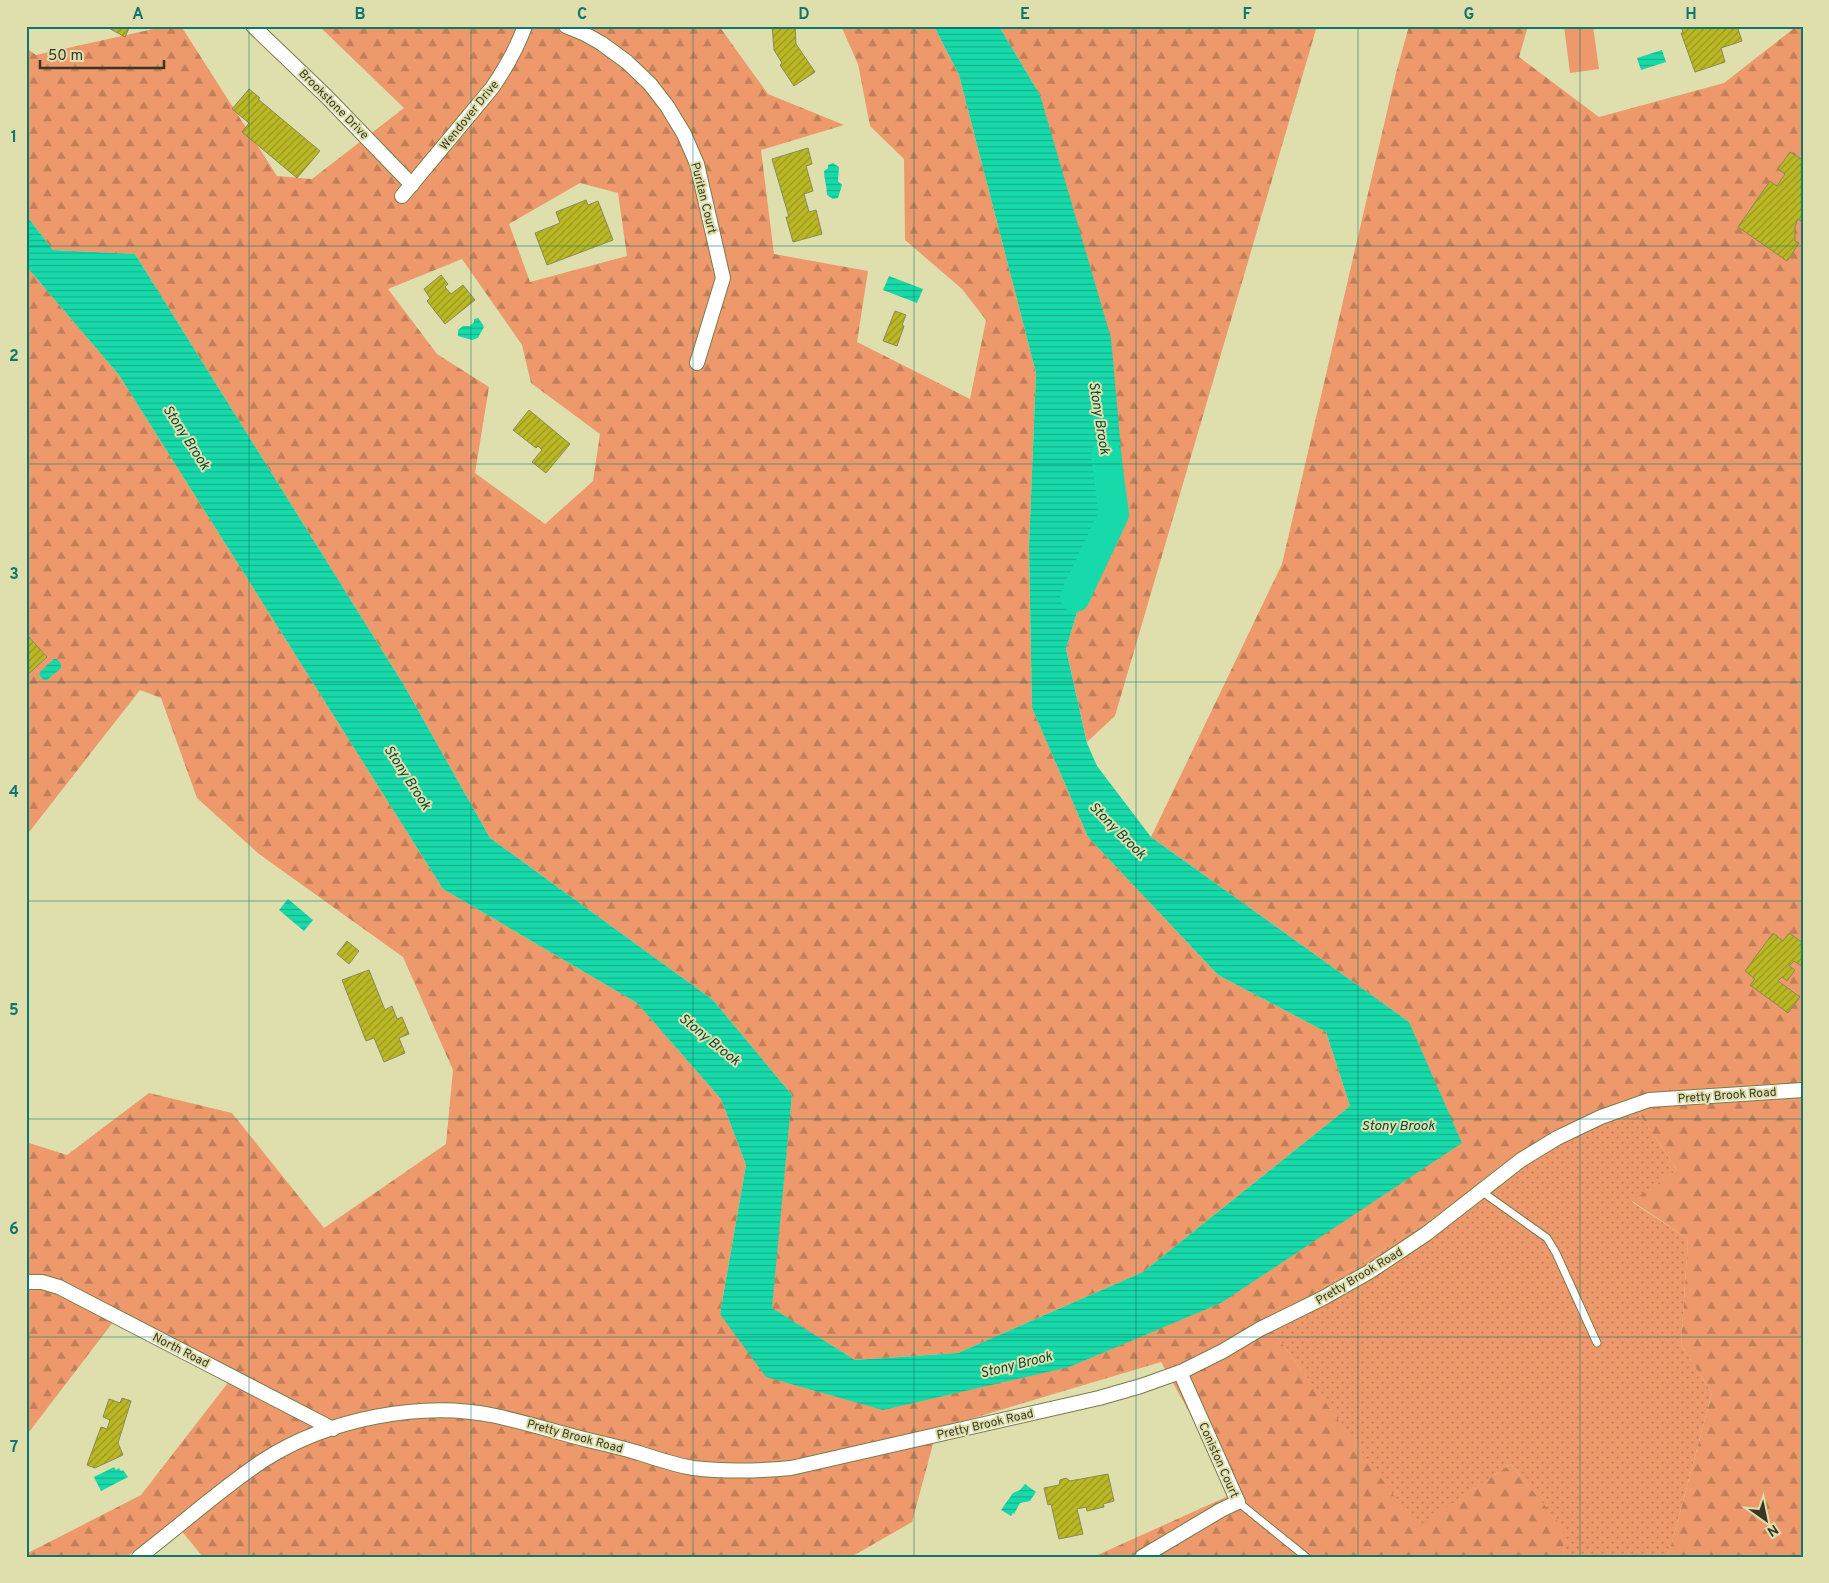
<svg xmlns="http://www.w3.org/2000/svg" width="1829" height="1583" viewBox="0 0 1829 1583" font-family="Overpass,sans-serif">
<defs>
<pattern id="grass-dots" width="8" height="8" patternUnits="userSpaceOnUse" patternTransform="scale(1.25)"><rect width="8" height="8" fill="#ed996b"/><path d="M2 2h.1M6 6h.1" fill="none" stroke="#c17e58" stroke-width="1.8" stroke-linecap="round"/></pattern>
<pattern id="forest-firs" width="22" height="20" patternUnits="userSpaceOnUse" patternTransform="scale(1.25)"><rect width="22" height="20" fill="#ed996b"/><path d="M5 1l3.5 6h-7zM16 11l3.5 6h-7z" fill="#c17e58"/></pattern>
<pattern id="water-rules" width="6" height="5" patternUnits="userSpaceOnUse" patternTransform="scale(1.25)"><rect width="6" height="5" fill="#17daaa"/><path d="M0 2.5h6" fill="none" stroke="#16b28a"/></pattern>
<pattern id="building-hatch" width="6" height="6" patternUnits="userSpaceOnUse" patternTransform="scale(1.25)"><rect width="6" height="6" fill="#bab824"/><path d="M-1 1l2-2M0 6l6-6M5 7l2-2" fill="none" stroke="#98971f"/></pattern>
</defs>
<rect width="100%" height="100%" fill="#dedfad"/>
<path fill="url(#grass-dots)" d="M1633,1104L1677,1170L1632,1202L1688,1239L1681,1345L1712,1393L1668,1557H1564L1562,1528L1511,1464L1417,1528L1267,1323L1599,1113Z"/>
<path fill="url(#forest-firs)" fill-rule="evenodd" d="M167,26H181L277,176L312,179L404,108L319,26H719L768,94L844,125L761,150L774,254L868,271L857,342L970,399L986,320L962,289L905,240L904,159L870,126L858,64L841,26H934L959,75L1036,373L1029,547L1032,708L1088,837L1218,975L1326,1032L1350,1106L1143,1272L958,1353L855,1360L771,1308L792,1095L713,1000L490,838L405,687L135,254L53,250L26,215V48L36,55ZM580,183L618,193L627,256L530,282L509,224ZM462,259L522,345L531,383L600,434L593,481L545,524L475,473L489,387L437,354L388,289Z
M999,26H1317L1115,716L1087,742L1066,649L1122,461L1040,95Z
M1409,26H1528L1519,57L1599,117L1724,83L1797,26H1803V1557H1668L1712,1393L1681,1345L1688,1239L1632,1201L1677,1170L1633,1104L1599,1113L1267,1323L1417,1527L1511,1464L1563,1528L1564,1557H1093L1235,1493L1161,1362L937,1429L912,1522L851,1557H203L175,1523L126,1557H26V1554L141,1495L234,1375L120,1313L26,1436V1142L67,1155L149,1093L232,1113L324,1228L446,1144L453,1070L403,957L259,854L197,798L161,698L140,690L26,836V266L119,375L443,889L637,1003L721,1099L746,1165L720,1314L883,1410L1221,1303L1409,1022L1151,837L1282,564L1396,73Z"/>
<path fill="#ed996b" d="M1564,26H1593L1599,69L1570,73Z"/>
<path fill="url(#water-rules)" d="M934,26H999L1040,95L1111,338L1122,461L1066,649L1087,743L1097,766L1151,837L1409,1022L1462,1143L1221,1303L1069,1367L883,1410L766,1377L720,1314L746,1165L721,1099L637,1003L443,889L119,375L26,266V215L53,250L135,254L405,687L490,838L713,1000L792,1095L772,1308L855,1360L958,1353L1143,1272L1350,1106L1326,1032L1218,975L1088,837L1032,708L1029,547L1036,373L959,75Z
M1662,50L1666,62L1641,70L1637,58Z
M833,163L839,167L838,181L842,185L838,198L833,199L827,195C827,187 824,179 824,171L828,168V165Z
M889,276L923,289L917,303L883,290Z
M478,318C487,330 484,325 478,338L472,340L458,336V330L463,326H470L474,322V319Z
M54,659H57L61,664V668L47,680H44L39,675L40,672Z
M288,899L313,920L304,931L279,910Z
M114,1467L116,1470L119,1468L121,1471L123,1470L128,1477L101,1491L94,1477Z
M1025,1484L1036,1492L1030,1501L1020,1503L1014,1514L1013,1513L1011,1516L1001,1510L1013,1493L1020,1490Z"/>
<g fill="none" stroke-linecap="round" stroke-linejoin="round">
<path stroke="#17daaa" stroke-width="30" d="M1075,597L1114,514L1106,455"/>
</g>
<path fill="url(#building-hatch)" stroke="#898a5b" d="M105,26H130L125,37Z
M772,26H795L796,44L815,72L794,86L780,65L782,63L774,50Z
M1681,26H1718V29L1726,26H1737L1742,41L1721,48L1725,62L1695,72L1681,33H1683Z
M249,89L260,98L258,99L320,151L297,178L242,132L249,123L232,109Z
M808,148L812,164L806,166L813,191L804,194L809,212L816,210L822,234L793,242L786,217H789L772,159Z
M1790,152L1803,160V218L1801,221L1798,219L1795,226V241L1799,243L1787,261L1738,227L1770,181L1777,186L1785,174L1778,169Z
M586,200L588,205L598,201L613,240L547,265L535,233L560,223L556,212Z
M441,275L448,284L445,287L451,294L463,285L475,300L445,324L427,301L430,298L424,289Z
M895,311L906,315L902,325L904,326L897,346L883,341Z
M529,410L570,444L546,473L532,462L542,450L538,446L536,448L513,430Z
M26,634L47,657L26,676Z
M1773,933L1783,941L1789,933L1803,943V967L1794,961L1789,966L1795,970L1787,981L1782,977L1778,981L1800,997L1788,1013L1750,985L1755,979L1745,971Z
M347,941L359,951L349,964L337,954Z
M369,970L385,1010L392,1006L397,1019L402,1017L409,1034L399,1038L405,1053L384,1062L374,1038L366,1041L342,980Z
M122,1398L131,1401L118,1443L123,1455L95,1468L87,1465L101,1427L107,1429L110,1420L103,1417L109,1399L120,1403Z
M1108,1474L1114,1501L1103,1504L1104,1507L1087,1511L1086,1507L1077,1509L1083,1534L1059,1539L1051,1504L1048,1505L1044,1488L1059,1485L1060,1480L1066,1478L1070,1481Z"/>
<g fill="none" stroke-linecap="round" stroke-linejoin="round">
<g stroke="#7a7b4c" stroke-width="9">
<path id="lane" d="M1481,1191L1547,1238L1556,1253L1597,1343
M1238,1502L1306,1557"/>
</g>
<g stroke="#7a7b4c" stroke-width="16">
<path id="street" d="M253,26L327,97L412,185
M566,26L583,33L601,43L627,62L650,84L667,106L684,134L697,164L723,278L697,363
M402,196L492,88C505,69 517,48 525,26
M26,1282H42L59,1287L333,1429
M139,1557C181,1525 220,1489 264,1460C328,1419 422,1400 496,1416C527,1423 557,1432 588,1440C605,1444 622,1448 639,1453C657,1459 675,1465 693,1468C726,1472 758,1471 791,1468L1099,1398L1141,1386L1183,1371L1223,1351L1260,1329L1323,1298L1369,1272L1426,1234L1521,1160L1557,1138L1601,1117L1649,1100L1803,1090
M1142,1557L1221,1510L1238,1502L1180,1372"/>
</g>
<use href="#lane" stroke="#fff" stroke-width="7"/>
<use href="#street" stroke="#fff" stroke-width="14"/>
</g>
<path fill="none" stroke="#0f766e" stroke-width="1" stroke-opacity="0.55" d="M249,26V1557M471,26V1557M693,26V1557M914,26V1557M1136,26V1557M1358,26V1557M1580,26V1557M26,246H1803M26,464H1803M26,682H1803M26,901H1803M26,1119H1803M26,1337H1803"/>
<g text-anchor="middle" stroke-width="4" stroke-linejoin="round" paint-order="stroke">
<g font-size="12" fill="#383824" stroke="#dedfad">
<text transform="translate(334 104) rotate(45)" y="4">Brookstone Drive</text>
<text transform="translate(469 115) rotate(-51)" y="4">Wendover Drive</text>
<text transform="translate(704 198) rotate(76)" y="4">Puritan Court</text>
<text transform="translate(1727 1095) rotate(-4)" y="4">Pretty Brook Road</text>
<text transform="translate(1359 1276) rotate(-31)" y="4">Pretty Brook Road</text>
<text transform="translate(181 1350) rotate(27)" y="4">North Road</text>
<text transform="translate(985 1424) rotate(-13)" y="4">Pretty Brook Road</text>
<text transform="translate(575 1436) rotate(15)" y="4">Pretty Brook Road</text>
<text transform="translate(1219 1460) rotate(66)" y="4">Coniston Court</text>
</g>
<g font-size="14" font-style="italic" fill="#004b38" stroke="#dedfad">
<text transform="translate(1100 418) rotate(81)" y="5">Stony Brook</text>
<text transform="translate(187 437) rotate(57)" y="5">Stony Brook</text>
<text transform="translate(408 777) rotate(57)" y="5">Stony Brook</text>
<text transform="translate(1118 830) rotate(45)" y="5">Stony Brook</text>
<text transform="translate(710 1039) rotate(39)" y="5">Stony Brook</text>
<text x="1398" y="1130">Stony Brook</text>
<text transform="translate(1016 1364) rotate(-14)" y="5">Stony Brook</text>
</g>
</g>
<rect width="1829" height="1583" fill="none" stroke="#dedfad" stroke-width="55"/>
<g transform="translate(1766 1520) rotate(147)" stroke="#dedfad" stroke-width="4" paint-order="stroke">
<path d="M0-4L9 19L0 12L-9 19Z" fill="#383824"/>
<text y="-8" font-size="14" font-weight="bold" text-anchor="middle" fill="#383824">N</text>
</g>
<path d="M40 60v8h124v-8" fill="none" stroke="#383824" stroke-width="2.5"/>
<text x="48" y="60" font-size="15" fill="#383824" stroke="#dedfad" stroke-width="4" paint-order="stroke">50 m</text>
<rect x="28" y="28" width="1774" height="1528" fill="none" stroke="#0f766e" stroke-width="2"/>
<g font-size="16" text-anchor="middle" font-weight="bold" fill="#0f766e">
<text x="138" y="19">A</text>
<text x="360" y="19">B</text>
<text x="582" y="19">C</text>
<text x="804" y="19">D</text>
<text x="1025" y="19">E</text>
<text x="1247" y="19">F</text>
<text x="1469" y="19">G</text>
<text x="1691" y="19">H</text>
<text x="14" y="142">1</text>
<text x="14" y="361">2</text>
<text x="14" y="579">3</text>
<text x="14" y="797">4</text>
<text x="14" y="1015">5</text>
<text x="14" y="1234">6</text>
<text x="14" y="1452">7</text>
</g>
</svg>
